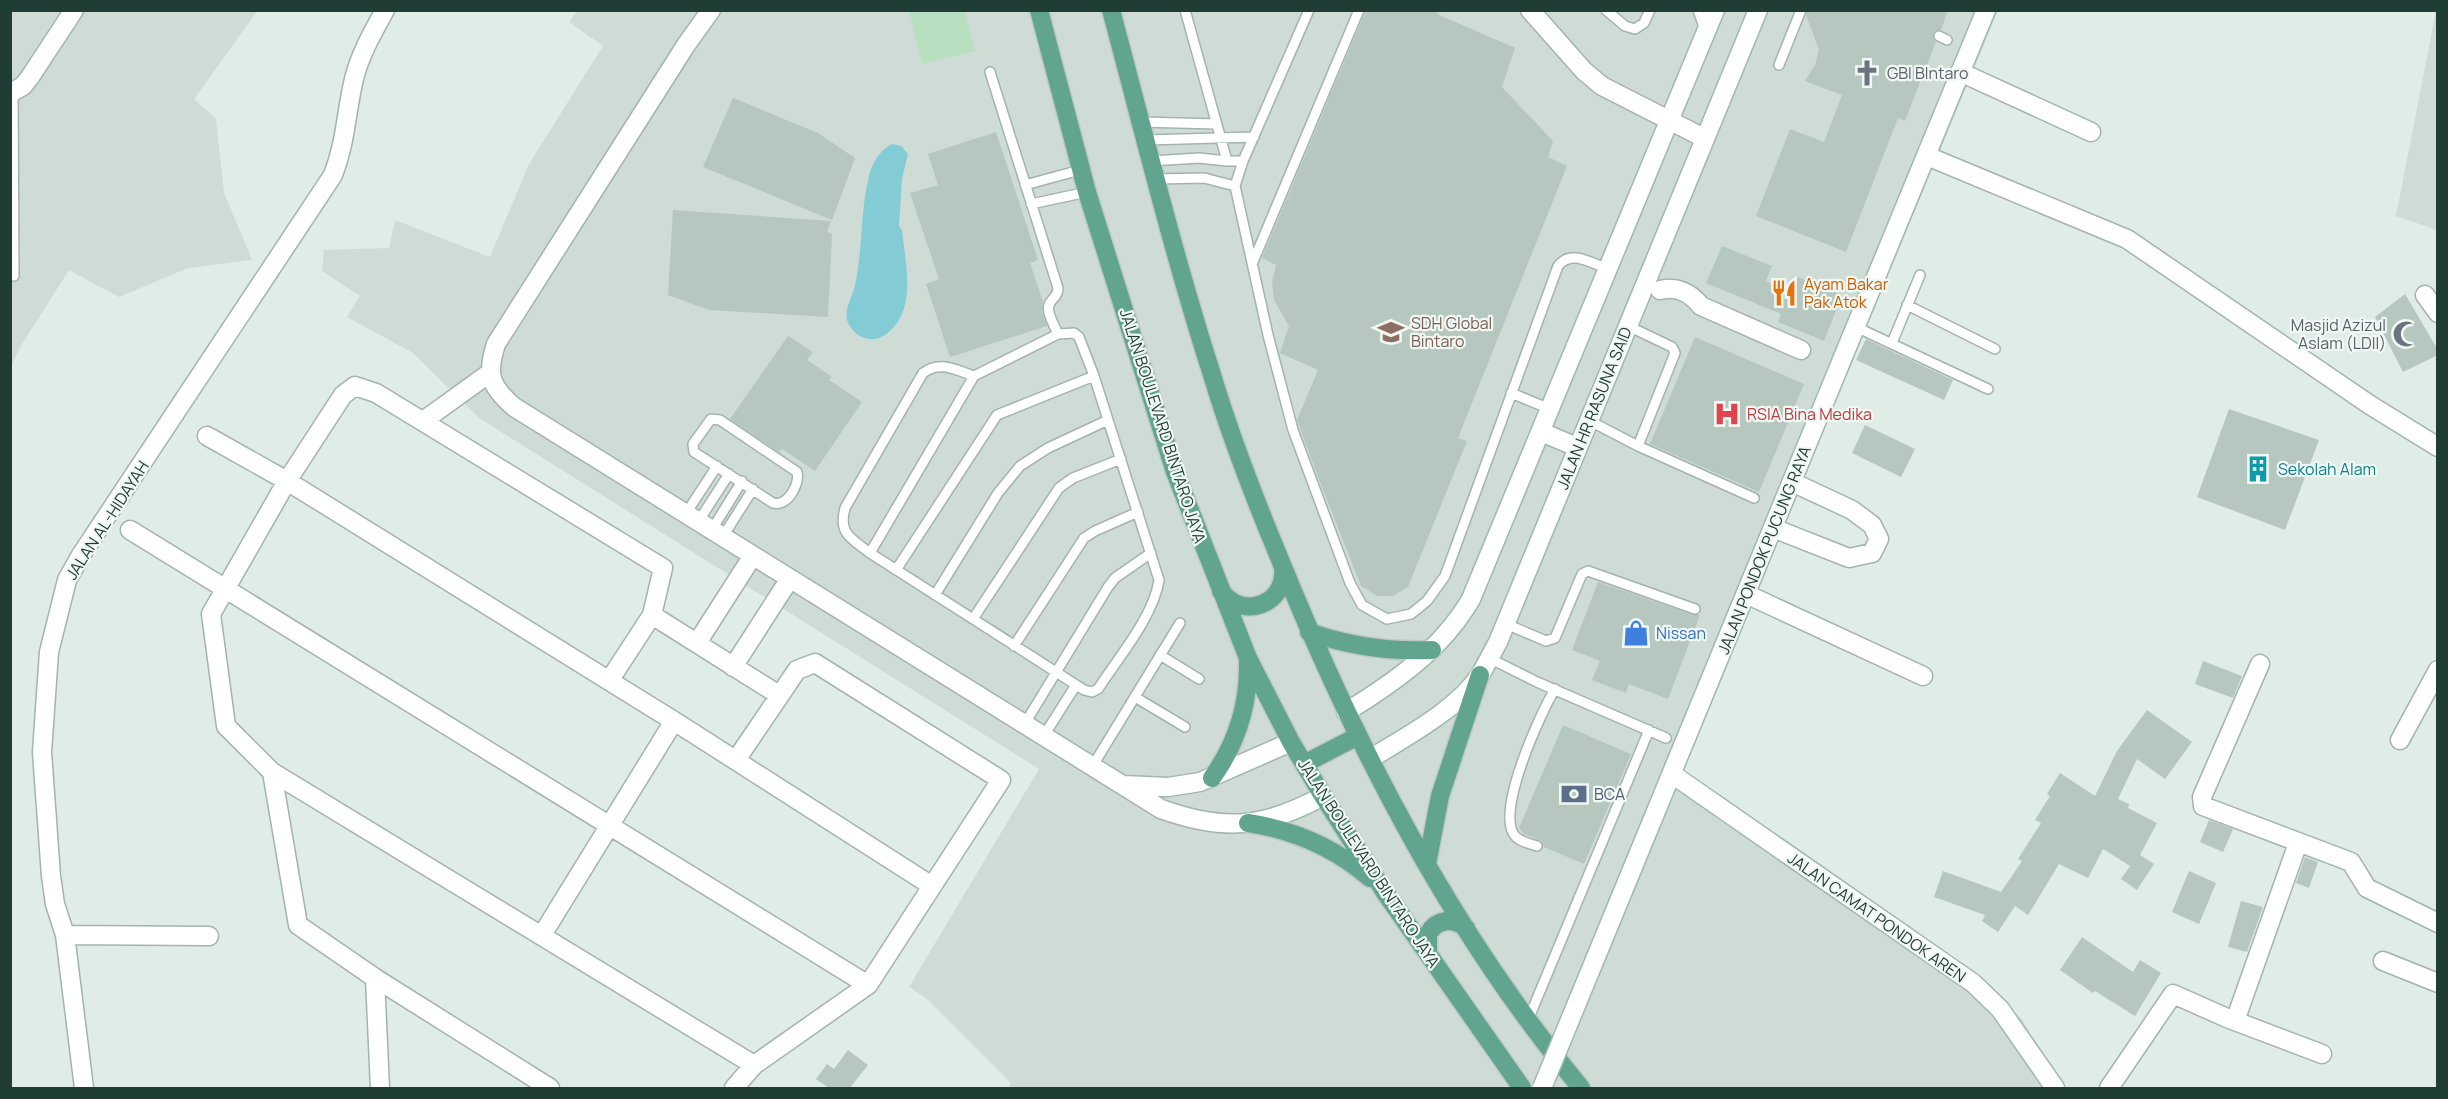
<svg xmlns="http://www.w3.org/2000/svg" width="2448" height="1099" viewBox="0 0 2448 1099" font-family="Manrope,sans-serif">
<rect width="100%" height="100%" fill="#e0ece6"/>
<path fill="#cedcd5" d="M11,11H257L194,99L216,119L224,193L252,260L188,268L119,297L69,270L22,344L11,366Z
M577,11H1998L1679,778L1937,947L2022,1019L2062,1088H1008L1011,1083L926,998L909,987L1039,769L479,418L413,353L347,317L360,296L322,271L324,250L389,248L395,220L490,257L529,164L603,46L569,22Z
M2436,11H2438L2437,230L2396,216Z"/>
<path fill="#b7dfc0" d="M909,11H965L975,51L922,64Z"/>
<path fill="#84ccd5" d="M892,144L901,146L908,154L902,179L899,226L902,230C905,262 917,306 890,331C884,336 878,340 870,339C859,338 851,331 847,320C844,309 853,296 855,285C863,249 860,212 869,176C872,163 880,150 892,144Z"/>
<path fill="#b5c7bf" d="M1366,10H1438L1437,14L1515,48L1502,87L1553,141L1548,157L1567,166L1458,438L1467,441L1408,587L1393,596H1377L1361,586L1320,482L1297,420L1318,370L1280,353L1289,326L1274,300L1272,282L1276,265L1262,258Z
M1808,10H1948L1941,30H1936L1933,34V39L1936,42L1905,121L1898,118L1846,252L1756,216L1790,129L1824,142L1842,95L1805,81L1815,65L1819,50L1806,15Z
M733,98L818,133L855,158L832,220L703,167Z
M996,132L1038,260L1030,263L1043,302L1042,312L1047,326L950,357L926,284L939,279L910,193L938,185L928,154Z
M673,210L831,221L827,232L832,234L828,317L709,310L668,295Z
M1722,246L1772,266L1766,281L1792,291L1798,277L1842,295L1824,341L1778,322L1781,314L1706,283Z
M2405,294L2438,350V355L2403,372L2375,317Z
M788,336L813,352L807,360L832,377L829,380L862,402L815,471L782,449L779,452L730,419Z
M1695,337L1804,384L1759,492L1650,444Z
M1866,339L1953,380L1944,400L1856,360Z
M2229,409L2319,440L2285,530L2197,497Z
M1865,425L1915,449L1901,477L1852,453Z
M1598,582L1693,615H1700L1668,699L1629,684L1626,693L1592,680L1600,661L1572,650Z
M2203,661L2242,676L2233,698L2195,684Z
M2147,710L2192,742L2165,779L2137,759L2118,799L2129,804L2128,808L2157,823L2140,855L2154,864L2137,890L2121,879L2130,866L2103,849L2088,878L2059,864L2028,915L2015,906L1998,932L1982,921L1985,915L1934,897L1943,871L2001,892L2022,861L2018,859L2041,823L2035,820L2050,796L2047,794L2060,773L2095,796L2117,751Z
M1563,725L1631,754L1584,864L1544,847L1542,841L1524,834L1519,828Z
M2209,820L2233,829L2223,852L2200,842Z
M2305,857L2318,862L2309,888L2296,883Z
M2189,871L2216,883L2199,924L2172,912Z
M2241,901L2263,907L2247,952L2228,947Z
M2082,937L2133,972L2140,960L2161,973L2135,1016L2095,991L2093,993L2060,970Z
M848,1050L868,1065L849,1089H830L816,1079L827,1064L834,1069Z"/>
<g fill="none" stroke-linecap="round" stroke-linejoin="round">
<g stroke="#a2b4ad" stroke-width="12">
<path id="lane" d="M1185,10L1227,161H1243
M1309,10L1243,161L1235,186L1268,335L1293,430L1350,583L1362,605L1387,619L1411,614L1427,601L1445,576L1558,266C1571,249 1591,263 1608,269
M1606,10L1625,26L1635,29L1644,23L1650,10
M1698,10L1705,30
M1939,36L1947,40
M1779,65L1801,10
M990,72L1058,288C1058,298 1051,298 1049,305C1046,312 1055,327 1058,334
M13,93L14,276
M1141,122L1217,124
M1146,140L1254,137
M1151,161L1199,158L1227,161
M1156,179L1204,178L1235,186
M1025,185L1080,170
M1031,204L1087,192
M1253,262L1359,10
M1907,305L1995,349
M1856,327L1988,389
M1074,333L1079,337L1094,376L1159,580C1154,616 1118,658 1098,689L1092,692L1084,690L870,553C851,538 838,534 845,508L923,373C940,360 956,370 974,376L1058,334Z
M1892,343L1920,275
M1511,393L1550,409
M711,419L720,420L797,472C800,485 787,507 773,503L694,452L693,444Z
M1588,420L1638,446L1675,353L1672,347L1628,326
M1638,446L1754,498
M685,515L717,466
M698,522L729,474
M711,531L742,481
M722,538L753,489
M870,553L974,376
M896,570L997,415L1094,376
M935,595L998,493L1020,466L1048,448L1108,420
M973,619L1059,488L1073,478L1121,459
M1506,624L1546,641L1555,638L1582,574L1588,571L1695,609
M1014,646L1084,538L1095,531L1138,512
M1160,655L1199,679
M1489,658L1537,682L1666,738
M1135,697L1185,727
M1024,725L1108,587L1115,578L1151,553
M1043,737L1076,685
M1092,767L1180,623
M1537,846C1531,844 1521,842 1516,837C1493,816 1541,712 1555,689
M1528,1020L1649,730"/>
</g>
<g stroke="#a2b4ad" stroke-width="21">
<path id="street" d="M711,10L686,45L496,344C486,375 490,386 514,407L1161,809C1225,832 1264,828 1323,796
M1530,10L1584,71L1602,86L1704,138
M1960,72L2091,132
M1927,156L2127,239L2370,405L2438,447
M1660,290C1676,286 1690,292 1701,306L1801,350
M2425,295L2438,313
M423,421L491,372
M207,436L287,481L674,721L932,886
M1773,528L1849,558L1872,553L1879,539L1872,525L1852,510L1792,482
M130,530L868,985
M1746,594L1923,676
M652,615L779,695
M697,643L752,557
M2260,664L2202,797L2203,806L2351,862L2367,888L2438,923
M733,667L789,580
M2400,740L2438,670
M272,772L754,1065
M1124,785L1168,787L1200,782L1291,742
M65,935L209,936
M542,935L674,721
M2383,961L2438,983
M375,978L380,1088
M2235,1021L2298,843
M84,1088L65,935L55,904L51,876L42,752L49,652L67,580L81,555L333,175C346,142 346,112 354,79C360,54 373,32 385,10
M550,1088L375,978L298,925L272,772L226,726L211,614L287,481L343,395L355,386L376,393L663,568L652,615L609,681
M734,1088L754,1065L868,985L1001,780L815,663L797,670L736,760
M2109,1088L2173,994L2227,1018L2322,1054"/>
</g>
<g stroke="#9db8ae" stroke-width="21">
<path id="secondary" d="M10,93L23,86L30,77L74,10
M1541,432L1577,447
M1346,712C1395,682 1442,649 1471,599L1715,10
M1370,759C1405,737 1457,710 1480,675C1486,665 1492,653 1498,642L1758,10
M1672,774L1973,983L2000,1009L2055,1088
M1570,1020L1986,10"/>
</g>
<g stroke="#c0c9c6" stroke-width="21">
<path id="primary" d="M1039,10L1087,192L1175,472L1248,658L1291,742L1323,796L1384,891L1522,1088
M1111,10C1144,133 1174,257 1213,378C1232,441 1256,502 1281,562C1357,749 1452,933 1581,1088
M1221,591C1242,621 1287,604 1283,568
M1309,632C1349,646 1389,652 1432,650
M1304,764L1358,736
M1212,778C1237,743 1249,705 1248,662
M1248,823C1293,830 1335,848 1370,878
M1427,864L1440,796L1480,675
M1428,954V934C1437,919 1452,917 1466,928"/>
</g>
<use href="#lane" stroke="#fff" stroke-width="9"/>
<use href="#street" stroke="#fff" stroke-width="18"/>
<use href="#secondary" stroke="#fff" stroke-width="18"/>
<use href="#primary" stroke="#61a591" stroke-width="18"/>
<g stroke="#9db8ae" stroke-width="21" stroke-linecap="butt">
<path id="secondary-bridge" d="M1542,1088L1570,1020"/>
</g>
<use href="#secondary-bridge" stroke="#fff" stroke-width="18"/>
</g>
<defs>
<g id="church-bare" transform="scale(2.07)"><path d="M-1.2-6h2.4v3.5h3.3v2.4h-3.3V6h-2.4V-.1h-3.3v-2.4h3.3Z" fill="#6b7280" stroke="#f1f8f4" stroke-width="2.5" paint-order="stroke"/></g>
<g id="restaurant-bare" transform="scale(2.07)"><path d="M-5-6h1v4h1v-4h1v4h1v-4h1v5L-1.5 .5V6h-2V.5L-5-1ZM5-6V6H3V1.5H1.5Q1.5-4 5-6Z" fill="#e8710a" stroke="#f1f8f4" stroke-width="2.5" paint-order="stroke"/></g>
<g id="school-bare" transform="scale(2.07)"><path d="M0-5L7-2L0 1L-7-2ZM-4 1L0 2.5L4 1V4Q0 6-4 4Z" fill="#8d6e63" stroke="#f1f8f4" stroke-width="2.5" paint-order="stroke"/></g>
<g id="mosque-bare" transform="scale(2.07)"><path d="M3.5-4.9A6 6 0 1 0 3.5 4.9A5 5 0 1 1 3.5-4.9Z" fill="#6b7280" stroke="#f1f8f4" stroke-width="2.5" paint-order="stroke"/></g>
<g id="hospital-bare" transform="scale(2.07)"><path d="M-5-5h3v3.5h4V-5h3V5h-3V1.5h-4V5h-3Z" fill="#e0444e" stroke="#f1f8f4" stroke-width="2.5" paint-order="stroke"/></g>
<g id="building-bare" transform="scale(2.07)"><path d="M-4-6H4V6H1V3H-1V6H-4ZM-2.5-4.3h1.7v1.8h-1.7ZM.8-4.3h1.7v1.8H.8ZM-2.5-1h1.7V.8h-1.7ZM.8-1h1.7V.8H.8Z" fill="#0f9aa8" stroke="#f1f8f4" stroke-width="2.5" paint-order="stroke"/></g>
<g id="shop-bare" transform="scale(2.07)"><path d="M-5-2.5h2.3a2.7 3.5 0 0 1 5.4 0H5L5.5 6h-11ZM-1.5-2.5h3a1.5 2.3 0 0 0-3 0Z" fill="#3f7fe0" stroke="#f1f8f4" stroke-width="2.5" paint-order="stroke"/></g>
<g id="bank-bare" transform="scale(2.07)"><path d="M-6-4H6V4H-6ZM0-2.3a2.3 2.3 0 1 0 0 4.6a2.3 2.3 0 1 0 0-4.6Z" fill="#5c6f8a" stroke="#f1f8f4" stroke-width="2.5" paint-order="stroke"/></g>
</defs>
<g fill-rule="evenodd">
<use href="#church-bare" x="1867" y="73"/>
<use href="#restaurant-bare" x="1784" y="293"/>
<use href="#school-bare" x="1391" y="332"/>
<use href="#mosque-bare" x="2406" y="334"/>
<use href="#hospital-bare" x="1727" y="414"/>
<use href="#building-bare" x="2258" y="469"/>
<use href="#shop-bare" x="1636" y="633"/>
<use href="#bank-bare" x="1574" y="794"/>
</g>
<g text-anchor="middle" stroke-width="4.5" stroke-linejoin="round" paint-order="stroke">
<g font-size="16" fill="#5b616d" stroke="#f1f8f4" text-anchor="start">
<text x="1887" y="79">GBI BIntaro</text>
<text x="2386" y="331" text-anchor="end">Masjid Azizul<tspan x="2386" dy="18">Aslam (LDII)</tspan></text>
</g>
<g font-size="16" fill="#c56008" stroke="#f1f8f4" text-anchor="start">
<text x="1804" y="290">Ayam Bakar<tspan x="1804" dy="18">Pak Atok</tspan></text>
</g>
<g font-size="16" fill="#785e54" stroke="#f1f8f4" text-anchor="start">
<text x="1411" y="329">SDH Global<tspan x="1411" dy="18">Bintaro</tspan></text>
</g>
<g font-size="16" fill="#1f3d34" stroke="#f1f8f4">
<text transform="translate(1594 408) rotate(-68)" y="6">JALAN HR RASUNA SAID</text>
<text transform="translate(1163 426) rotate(72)" y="6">JALAN BOULEVARD BINTARO JAYA</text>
<text transform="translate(107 520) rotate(-57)" y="6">JALAN AL-HIDAYAH</text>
<text transform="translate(1764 550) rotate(-68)" y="6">JALAN PONDOK PUCUNG RAYA</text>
<text transform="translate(1369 863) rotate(57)" y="6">JALAN BOULEVARD BINTARO JAYA</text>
<text transform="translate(1877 917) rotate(35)" y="6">JALAN CAMAT PONDOK AREN</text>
</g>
<g font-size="16" fill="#be3a42" stroke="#f1f8f4" text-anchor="start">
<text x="1747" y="420">RSIA Bina Medika</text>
</g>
<g font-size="16" fill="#0d838f" stroke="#f1f8f4" text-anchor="start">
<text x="2278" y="475">Sekolah Alam</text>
</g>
<g font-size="16" fill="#366cbe" stroke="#f1f8f4" text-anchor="start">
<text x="1656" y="639">Nissan</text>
</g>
<g font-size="16" fill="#4e5e75" stroke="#f1f8f4" text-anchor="start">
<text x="1594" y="800">BCA</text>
</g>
</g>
<rect width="2448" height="1099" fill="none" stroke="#1f3d34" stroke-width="24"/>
</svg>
